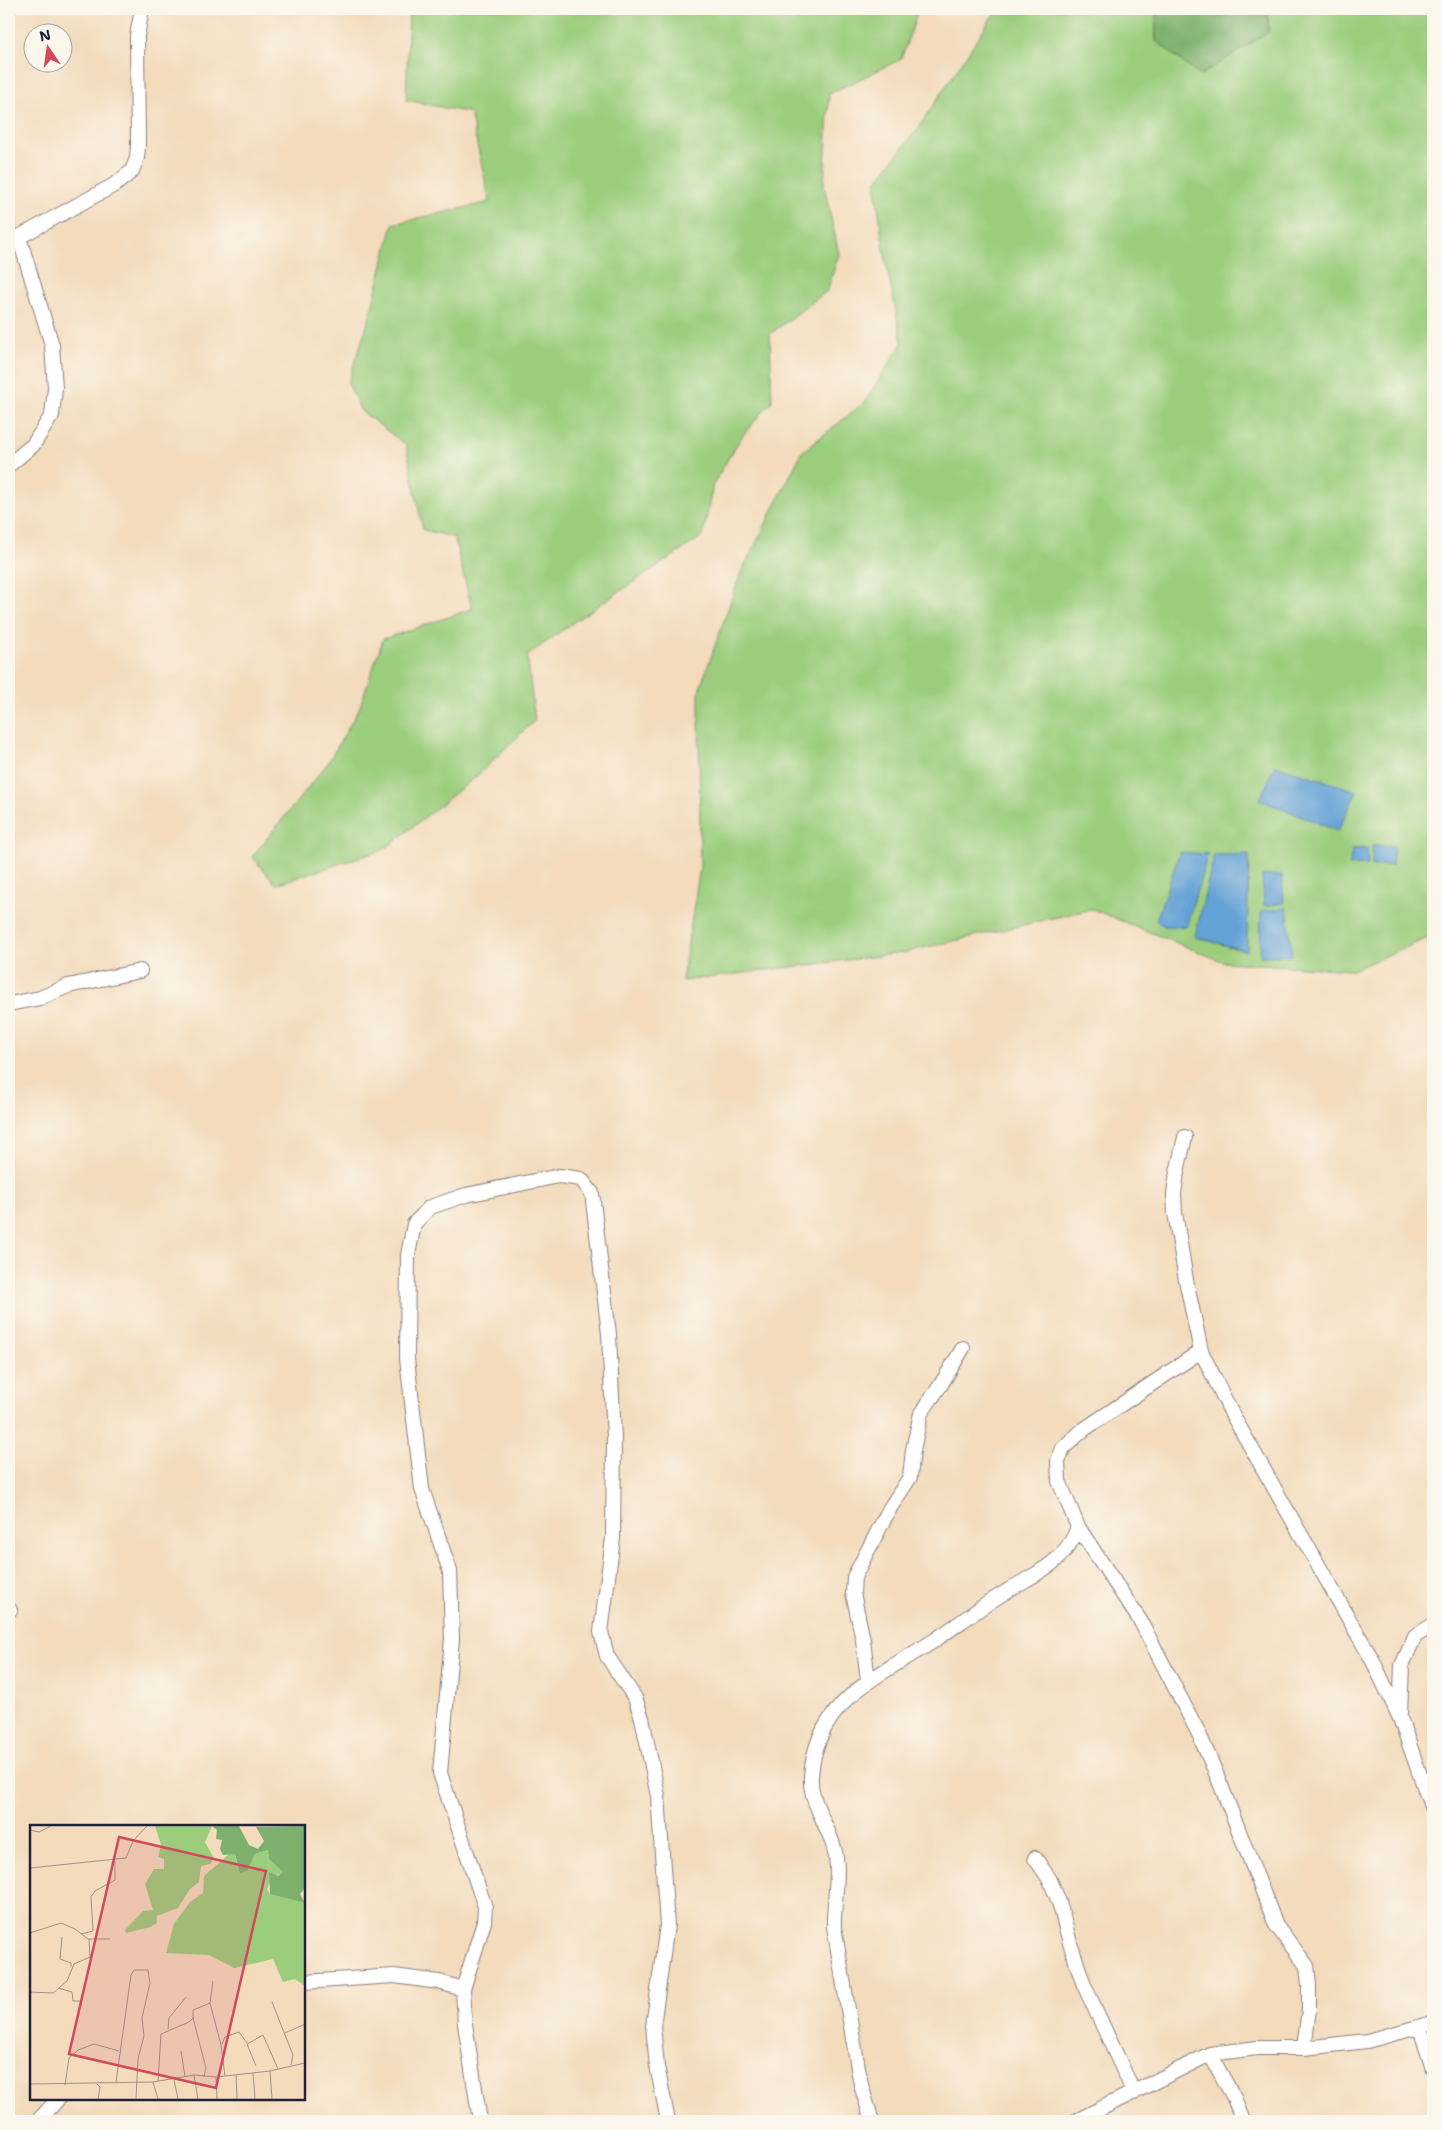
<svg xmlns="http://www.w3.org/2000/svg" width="1442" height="2130" viewBox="0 0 1442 2130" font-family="'Shantell Sans',sans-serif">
<rect width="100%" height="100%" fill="#fbf7ec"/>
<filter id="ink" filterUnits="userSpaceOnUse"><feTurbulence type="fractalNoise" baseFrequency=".02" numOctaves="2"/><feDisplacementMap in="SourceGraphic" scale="10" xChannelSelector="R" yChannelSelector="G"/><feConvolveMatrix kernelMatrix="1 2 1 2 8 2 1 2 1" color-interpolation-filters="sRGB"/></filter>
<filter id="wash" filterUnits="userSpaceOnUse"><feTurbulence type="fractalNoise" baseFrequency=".0096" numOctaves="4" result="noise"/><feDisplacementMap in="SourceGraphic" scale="20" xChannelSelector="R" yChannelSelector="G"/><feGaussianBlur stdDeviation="1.12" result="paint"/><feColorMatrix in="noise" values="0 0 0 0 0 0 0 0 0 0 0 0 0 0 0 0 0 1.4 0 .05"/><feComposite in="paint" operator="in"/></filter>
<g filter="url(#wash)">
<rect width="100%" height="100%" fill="#f3dbbc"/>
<path fill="#9bcd7d" stroke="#5e785c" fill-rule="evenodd" d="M409,9H919L901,59L829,94L824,186L839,254L827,291L770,334L772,401L742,436L713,484L703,536L578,619L527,656L535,720L478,775L385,849L276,884L252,857L328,763L359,709L383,639L472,609L454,537L423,530L406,445L361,411L348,383L370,316L393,224L490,202L470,113L406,100Z
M997,9H1156V41L1268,32V9H1433V936L1352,970L1224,962L1092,909L902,953L682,981L700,867L699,691L740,575L802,452L865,402L902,343L884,251L875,183L919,127ZM1215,855H1249L1246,951L1195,937Z"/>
<path fill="#7cb06c" stroke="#4f6954" d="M1156,9H1268V32L1200,76L1156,41Z"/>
<path fill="#63a2d5" stroke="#426288" d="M1275,765L1357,791L1338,831L1260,800Z
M1372,845L1394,847L1392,865L1372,866Z
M1367,848L1368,865L1349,866L1352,849Z
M1180,852L1208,854L1186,927L1164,926L1156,920Z
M1249,854L1247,951L1195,937L1214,855Z
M1282,875L1284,903L1264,906L1262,876Z
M1287,908L1292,956H1260L1261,911Z"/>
</g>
<g filter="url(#ink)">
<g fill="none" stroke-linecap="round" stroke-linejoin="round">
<g stroke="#8a7e7c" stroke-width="16">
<path id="minor" d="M9,240L19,237L116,184L132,171L137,158L138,146L137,36L142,9
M9,465L33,445L52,415L55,388L52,345L19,237
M9,1004L40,998L68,986L140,971
M1185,1137L1177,1172L1174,1194L1175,1213L1186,1280L1201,1351L1232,1414L1373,1661L1400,1718L1433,1812
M1078,1527L1141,1622L1199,1734L1218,1778L1276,1925L1307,1966L1309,1985V2009L1304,2048
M9,1610H10
M868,1680L863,1640L853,1593L854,1577L890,1508L910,1477L913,1450L921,1413L940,1386L963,1348
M1400,1714L1402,1665L1415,1636L1433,1625
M1035,1858L1050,1880L1059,1902L1070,1943L1084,1985L1134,2093
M304,1982L394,1976L439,1982L463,1989
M1420,2028L1433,2069
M1210,2054L1234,2098L1243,2121
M38,2121L58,2099
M480,2121L465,2024L463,1989L484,1922L485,1907L440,1773L452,1639L450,1571L422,1489L407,1359L408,1255L414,1224L430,1207L466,1195L559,1176L581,1179L592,1193L609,1334L614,1438L613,1538L601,1632L607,1656L635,1698L642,1718L658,1796L667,1925L653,2026L657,2066L668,2121
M872,2121L861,2085L834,1927C833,1902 841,1871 834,1848C828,1825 809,1801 811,1776C816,1701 877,1677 932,1642C956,1626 979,1608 1004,1593C1036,1572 1063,1566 1078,1527L1059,1481L1058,1461L1063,1448L1083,1430L1201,1351
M1076,2121L1210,2054L1257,2048H1304L1367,2041L1433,2023"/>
</g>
<use href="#minor" stroke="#fff" stroke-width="14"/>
</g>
</g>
<g transform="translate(30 1825)">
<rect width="275" height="275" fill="#f3dbbc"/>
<path d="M125,1H182L175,17L184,33L180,39L171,41L169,57L160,64L148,83L127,91V98L120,102L96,108L95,105L113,86L123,85L115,59L124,44H134V34L128,32L131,20ZM238,25L239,34L253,47L241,55L237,64L240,69L275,78V161L265,154L253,157L243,134L204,143L179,130L136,128L144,99L160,77L173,68L174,51L199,29H205L207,38L218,45L225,29Z" fill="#9bcd7d"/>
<path d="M182,1H209L219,20L228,24L234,16L226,2L275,1V63L270,69L275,78L240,69L239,47L248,51L253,47L239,34L238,25L225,29L218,45L210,48L205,29L193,30L190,24L192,15L186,14L187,5Z" fill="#7cb06c"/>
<path fill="none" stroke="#9f9188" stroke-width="1" d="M0,5L9,7L21,1M0,43L96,33L103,16L117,1M0,108L31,98L45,104L58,114H80M51,109L63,106L61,72L65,66L85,55V36M32,112L30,134L41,138V142M183,156L180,178L191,220L195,251M28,163L42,167L43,176H52M0,167L23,168L37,156L44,139L60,132L59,114M242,177L263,230L261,240M163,193L176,243L174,252M138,204L139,193L156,172M255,208L275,199M192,219L195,212L209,207L217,218M151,226L155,252M226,241L217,219L233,210L248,244M240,246L242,274M223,248L225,274M164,250L168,274M206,250L207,274M186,252L187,274M144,255L148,274M128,256L131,209L159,197L163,193V185L180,178M86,257L101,150L104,145H118L120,158L112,193L114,211L108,234L106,274M123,257L128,274M0,259L123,257L164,250L186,252L240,246L275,238M67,259L70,262L68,274M35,260L39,233L48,225L64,219L89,226"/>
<path fill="#d1495b" fill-opacity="0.15" stroke="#d1495b" stroke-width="2.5" d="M89,12L236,46L186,263L39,229Z"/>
<rect width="275" height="275" fill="none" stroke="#22223b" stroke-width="2.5"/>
</g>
<rect width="1442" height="2130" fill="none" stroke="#fbf7ec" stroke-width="30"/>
<g transform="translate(48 48) rotate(347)"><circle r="24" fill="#fbf7ec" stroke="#a4a2a5"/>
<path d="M0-4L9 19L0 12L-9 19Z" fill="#d1495b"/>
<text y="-8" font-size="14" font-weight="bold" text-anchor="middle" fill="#22223b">N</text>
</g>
</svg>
